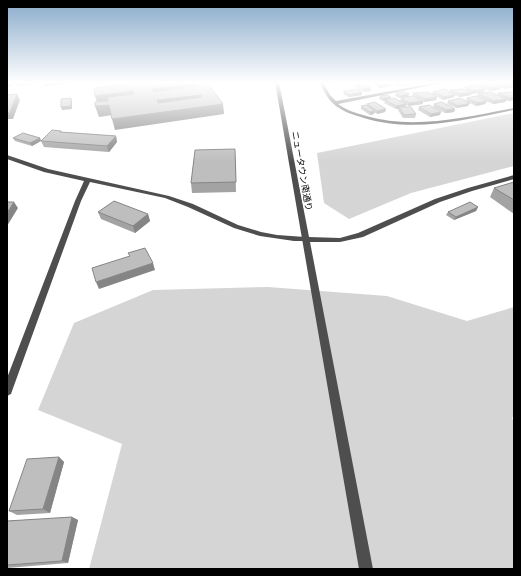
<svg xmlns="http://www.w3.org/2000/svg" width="521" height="576" viewBox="0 0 521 576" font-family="'Source Sans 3','Noto Sans JP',sans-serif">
<rect width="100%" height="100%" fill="#fff"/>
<path fill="#d5d5d5" d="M514,113V166L411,193L349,219L324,203L317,153Z
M268,287L387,296L467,321L514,307V415L512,418L514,423V569H89L122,444L38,410L74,323L153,290Z"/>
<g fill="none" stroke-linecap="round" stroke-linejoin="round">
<path fill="#4e4e4e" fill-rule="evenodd" d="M44,82H48V84L78,82L46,86L44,85Z
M319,82H323L330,95L336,101L440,82H447L338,104C346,110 356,113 366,116C415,130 465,117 514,108V110C464,120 414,133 364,118C354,115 344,112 336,106C328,100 324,91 319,82Z
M7,155L48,169L169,196L193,204L238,225L261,232L277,235L305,237L309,239L305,241H294L260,236L234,228L188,207L165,198L90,182L81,201L12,391L11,394L7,396V378L75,201L84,181L44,172L7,159Z"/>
<path fill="#4e4e4e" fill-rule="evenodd" d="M275,82H279L309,237L340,238L358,233L435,199L468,188L514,175V179L472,191L440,202L363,237L340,242H310L373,569H359Z"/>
</g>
<path fill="#a3a3a3" d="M328,82H347L332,84Z
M372,82H388L391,86L379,88L372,83Z
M392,82H410L411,83L410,85L405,86H399Z
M493,82H514V87L505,89L501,87L500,89L490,91L485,89L484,92L471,94V95L459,97L455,95L454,97L443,100L432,94L433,92H450V90L465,89V87H468L469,85L479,86L480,84L492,83Z
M355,83L371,91L364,92L354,86Z
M344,91L362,92V95L349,97L343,94Z
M514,91V100L508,101L506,100L505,102L493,104L486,101L485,104L476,106L466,101L467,98L477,96L478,94L497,95L498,93L513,92Z
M396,93L409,94L408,97L399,98L395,96Z
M413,93L437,97L436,100L424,102H423V104L408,106L406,105L405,107L416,114L415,118H403L398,110V109H396L384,103L385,101H383L379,99L380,96L391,97V99L400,101L401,98L413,96H412Z
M448,101L468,106L456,108L447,104Z
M367,104L386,109L385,112L377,114L374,112V114L370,115L361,109V106H366Z
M434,104L455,109L454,112L445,113L433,107Z
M419,107L440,115L430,117L418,110Z
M61,131L62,132L116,136L117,142L109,152L44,147L41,141Z
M13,138H40L41,141L32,146L15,141Z
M235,149L236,192L192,193L191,183Z
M514,182V214L490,197L494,188Z
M478,207L476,211L454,220L446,215L448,212Z
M98,212L148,214L150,221L135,233L101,219Z
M59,457L64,462L50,513L17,515L9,511Z
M72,517L78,520L68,563L7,568V521Z"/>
<path fill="#858585" d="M11,82L12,86L7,87V84Z
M30,82H34L35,84L17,86L16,84Z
M332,82H347L332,84Z
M408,82H410V85L405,86L406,83Z
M415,82H425L415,84Z
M194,84L195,93L154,98L152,89Z
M392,84L391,86L379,88L380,86Z
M514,84V87L505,89L506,86Z
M501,87L500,89L490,91L491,88Z
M371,88V91L364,92V89Z
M485,89L484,92L472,94L473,91Z
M133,91L135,101L98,106L95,96Z
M362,92V95L349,97V95Z
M472,92L471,95L459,97L460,94Z
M17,94L20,100L13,119H7V113Z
M409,94L408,97L399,98L400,96Z
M201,95L202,105L159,110L157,100Z
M455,95L454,97L443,100L444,97Z
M391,97L390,100H385V101H383V98Z
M437,97L436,100L424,102L425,99Z
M514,97V100L508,101L510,98Z
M71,98L72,101V109L62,110L61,107Z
M507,99L505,102L493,104L494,101Z
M423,101V104L408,106L409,103Z
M487,101L485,104L476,106L477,103Z
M470,103L468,106L456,108L458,106Z
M223,104L224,114L115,130L112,119Z
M406,104L405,107H399L398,109H396V106Z
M109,105L112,115L99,117L95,106Z
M386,109L385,112L377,114V111Z
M455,109L454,112L445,113L446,110Z
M375,111L374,114L370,115V112Z
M441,112L440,115L430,117L431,114Z
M116,136L117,142L109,152L107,146Z
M40,138L41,141L32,146L30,143Z
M14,202L18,208L7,226V213Z
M478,207L476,211L454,220L456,217Z
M148,214L150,221L135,233L133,226Z
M153,263L155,270L99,289L96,282Z
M59,457L64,462L50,513L43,509Z
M72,517L78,520L68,563L62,561Z"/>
<path fill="#bebebe" stroke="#858585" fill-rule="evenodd" d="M7,82H10L11,83L7,84Z
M16,82H30L16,84Z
M148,82H207L223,104L112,119L109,105L95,106V102L108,101V97L134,94L133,91L95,96L94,88ZM194,84L195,86L154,92L152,89ZM201,95L202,97L158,103L157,100Z
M362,82L371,88L364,89L355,83Z
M375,82H388L392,84L380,86L376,83H377Z
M398,82H409L411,83H400Z
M490,82L501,87L491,88L480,84Z
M497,82H514V84L506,86Z
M474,84L485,89L473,91L465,87L471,86L469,85Z
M357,89L362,92L349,95L344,91Z
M445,89L455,95L444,97L433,92Z
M464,89L472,92L460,94L450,90Z
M405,92L409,94L400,96L396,93Z
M428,92L437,97L425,99L413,93Z
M490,92L507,99L494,101L478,94Z
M513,92L514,93V97L510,98L498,93Z
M17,94L10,113H7V95Z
M387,95L391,97L383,98L380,96Z
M413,96L423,101L409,103L401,98Z
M477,96L487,101L477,103L467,98Z
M71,98V106L61,107V99Z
M394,98L406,104L396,106L385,100Z
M460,98L470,103L458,106L448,101Z
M375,102L386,109L377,111L367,104Z
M442,102L455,109L446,110L434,104Z
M366,105L375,111L370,112L361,106Z
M429,105L441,112L431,114L419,107Z
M399,107H411L416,114L404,115Z
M52,130L61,131L60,132L116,136L107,146L41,141Z
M23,133L40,138L30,143L13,138Z
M235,149L236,182L191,183L195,150Z
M514,182V200L494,188Z
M114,201L148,214L133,226L98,212Z
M7,202H14L7,213Z
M470,202L478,207L456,217L448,212Z
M145,248L153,263L96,282L92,268L130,256L128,253Z
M59,457L43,509L9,511L27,459Z
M72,517L62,561L7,565V521Z"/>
<linearGradient id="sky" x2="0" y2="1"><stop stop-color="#89aaca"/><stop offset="0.51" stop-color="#fff"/><stop offset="1" stop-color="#fff" stop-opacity="0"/></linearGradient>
<rect width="521" height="162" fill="url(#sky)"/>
<g text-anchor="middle" stroke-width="3" stroke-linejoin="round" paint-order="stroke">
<g font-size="9" fill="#000" stroke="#fff">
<text transform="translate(302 171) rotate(80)" y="3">ニュータウン南通り</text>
</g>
</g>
<rect width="521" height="576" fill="none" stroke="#000000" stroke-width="16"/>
</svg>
